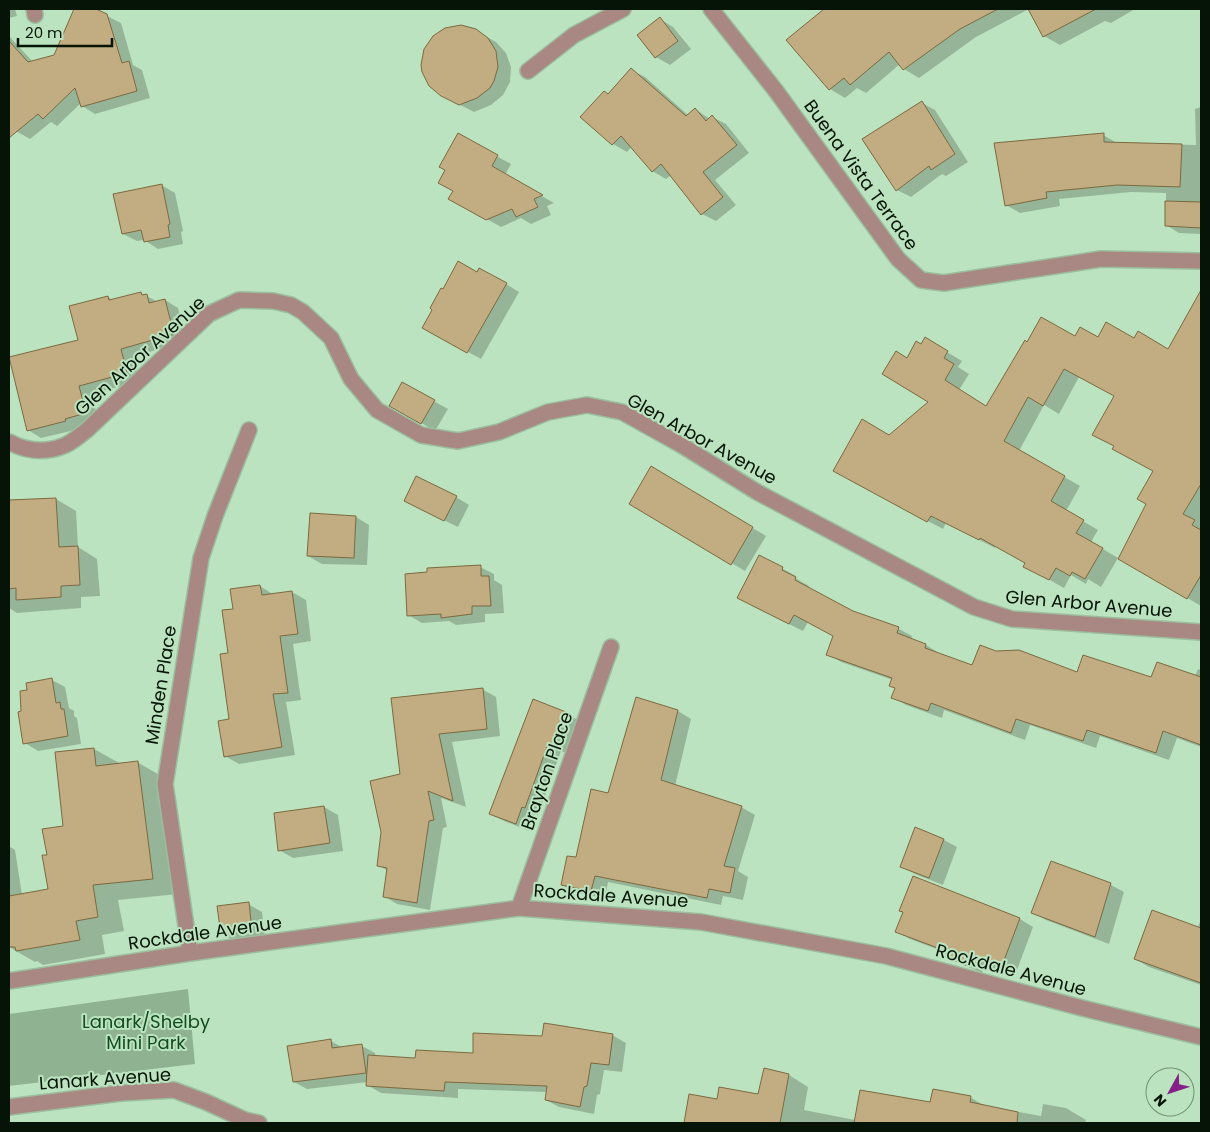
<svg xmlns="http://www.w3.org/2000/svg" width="1210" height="1132" viewBox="0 0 1210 1132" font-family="Poppins,sans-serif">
<rect width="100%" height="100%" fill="#bce3bf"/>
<path fill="#8fb391" d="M188,989L195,1064L9,1086V1014Z"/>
<path fill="#0003" d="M9,9H15L17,16L9,18Z
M76,9H93L121,23L133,65L142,70L150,98L95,114L82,106L81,103L57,126L51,122L30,139L16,131L9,123V36L33,62L55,56Z
M858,9H1135L1111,23L1105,21L1060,45L1044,36L1029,9L976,37L919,78L904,69L900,64L866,93L857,88L845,98L830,89L788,40L838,23Z
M660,19L673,27L691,49L670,65L656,57L639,35Z
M482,34L496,42L506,53L511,67L510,82L503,95L491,105L474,112L441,95Z
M631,70L645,77L688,115L695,109L710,119L712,117L726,124L749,153L715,180L736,205L716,221L702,214L671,175L666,179L652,171L632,146L627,152L613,144L582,117L609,95Z
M922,103L935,110L968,162L946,176L942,174L911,197L897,190Z
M1201,107V234L1179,233L1166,225V193L1131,192L1059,199L1060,206L1020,213L1006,205L1103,135L1117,143L1196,145L1195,109Z
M458,135L511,164L505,175L554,203L547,206L551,215L531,224L521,218L501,227L450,198L454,191L447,170Z
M161,185L175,193L183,231L181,232L183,244L158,249L144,240L137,241L123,234Z
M506,284L519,292L481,359L424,328Z
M141,293L158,302L165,300L178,308L187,342L134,356L140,381L92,394L98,421L78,426L79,429L41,438L28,430L79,341L108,297L113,300Z
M1192,309L1201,314V606L1119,558L1148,504L1154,471L1115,446V396L1079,377L1059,414L1044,405L1019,451L1080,486L1066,511L1098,530L1091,542L1118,558L1101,587L1088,579L1086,584L1071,575L1064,588L1025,566L1027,563L996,545L995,548L946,523L943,529L850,480L890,436L930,402L907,360L921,346L925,339L962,361L958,367L969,374L959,390L987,407L1028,343L1075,337L1134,340L1169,351Z
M403,384L448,409L435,431L391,405Z
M651,468L766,536L745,571L630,503Z
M456,497L469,505L458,527L419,508Z
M56,499L76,511L78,547L97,559L100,596L81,597V608L17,613L9,608V502Z
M311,515L356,517L369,525L367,565L322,564L308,556Z
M760,557L796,576L795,578L809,586L808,588L852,612L899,629L912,636L911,640L926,645L939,653V654L973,667L996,652L1078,673L1152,679L1195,676L1198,669L1201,670V747L1177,738L1169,760L1100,736L1096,748L1030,725L1025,740L944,710L942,718L906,705L893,697L896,688L893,680L841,662L828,654L834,636L808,622L803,631L752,606Z
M480,567L494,574V580L502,585L504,613L485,614V622L456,625L449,621L422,623L408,615L429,573Z
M260,586L274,595L292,592L306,600L311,641L293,644L301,700L286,702L295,755L239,764L225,756L230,720L229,654L234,610Z
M52,680L65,687L69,708L74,711V716L77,718L81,744L38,751L25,743L23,712L29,691Z
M482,689L496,697L500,736L452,742L466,807L441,798L447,827L443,828L430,910L397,904L384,896L388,871L378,865L402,775L393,699Z
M534,701L566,713L579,721L567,753L561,751L538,815L535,814L529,831L504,821L490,814Z
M678,711L691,719L675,786L741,807L755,815L738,871L748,877L743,900L723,896L721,905L608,882L605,898L576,893L562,885L609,794Z
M94,749L121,764L137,762L163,777L178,894L118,900L124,931L102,935L105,954L43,965L37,961L35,962L9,947V846L15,850L22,895L49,890L48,856L65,827Z
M324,807L338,815L343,851L293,858L279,850L275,814Z
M944,840L957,847L943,885L915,874L901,866Z
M1052,862L1111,885L1124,892L1109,944L1046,920L1033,912Z
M914,877L1020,919L1033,927L1017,970L1013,968L1012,972L996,966L994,973L983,969L982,973L959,963L945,956L947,953L910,939L897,931L904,913L900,911Z
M248,904L262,912L265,938L236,942L222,934Z
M1201,920V985L1149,967L1135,959L1197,928Z
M612,1035L626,1043L622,1072L604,1070L600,1094L597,1095L594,1114L559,1107L546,1100L547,1092L458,1089V1098L381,1093L367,1085L368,1082L307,1089L294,1082L331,1041L343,1048L362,1046L375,1053L376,1057L417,1059L474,1054L543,1037Z
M789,1075L808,1087L804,1110L855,1120L970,1097L985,1106L1041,1116L1043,1104L1066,1108L1086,1120L1085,1123H685L690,1095L718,1100L759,1095Z"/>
<path fill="#c1ad81" stroke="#7c693f" d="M74,9H96L107,14L122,63L129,61L137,91L81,107L75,88L43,119L38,114L9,138V41L28,62L54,55Z
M824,9H998L960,29L903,70L889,52L850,85L844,78L829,90L786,40Z
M1028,9H1096L1043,37Z
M660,17L678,41L655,58L637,35Z
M461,25L476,29L488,38L496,51L498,67L494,81L490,88L477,98L459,105L441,96L429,86L422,72L421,65L424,49L433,36L445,28Z
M631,68L686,116L695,108L706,121L712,115L737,145L703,172L723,197L701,215L661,164L652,172L621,136L612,145L580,117L604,91L608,94Z
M922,101L955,154L931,170L929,166L896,191L862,139Z
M458,133L498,155L492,166L543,195L534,199L538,207L516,217L512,209L486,220L448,199L453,191L438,183L445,170L439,167Z
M1104,133V142L1182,144L1180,187L1117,185L1046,192L1047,198L1005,206L994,143Z
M162,184L170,224L168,225L170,237L144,242L141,230L122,234L113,194Z
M1165,201L1201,202V228L1165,226Z
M458,261L477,272L479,268L507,283L467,353L422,328L432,310L430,308L441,288L443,289Z
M1201,290V484L1183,514L1195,520L1192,525L1201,530V575L1187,599L1118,559L1146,504L1137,499L1153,471L1112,449L1114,446L1092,435L1114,396L1064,369L1043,406L1028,397L1004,441L1065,476L1051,501L1084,520L1076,533L1103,548L1085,579L1072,572L1070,576L1056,568L1049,580L1023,567L1025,563L980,538L979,540L931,516L927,522L833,471L862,419L889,435L928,402L882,374L896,351L907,358L916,341L921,344L925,337L948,351L944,358L954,364L945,380L986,406L1025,340L1027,342L1041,317L1075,336L1080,327L1098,337L1106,322L1134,338L1138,331L1168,349Z
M141,292L142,295L147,294L149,303L165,299L174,334L121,349L127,373L79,386L86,413L65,419L66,421L27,431L9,357L78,340L69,306L108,296L109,300Z
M402,382L435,400L421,424L389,406Z
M651,466L753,527L731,565L629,504Z
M416,476L457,496L444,521L404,501Z
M56,498L59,547L78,546L80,585L61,586V597L16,600V588L9,589V500Z
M310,513L356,516L354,558L307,556Z
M759,555L783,567L782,570L796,577L795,580L853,611L899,627L897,633L926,644L925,648L972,665L980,645L996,651L1019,650L1077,672L1083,655L1151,677L1157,662L1201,677V745L1163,731L1156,753L1087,730L1083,741L1016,719L1011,733L931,703L928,711L891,698L895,688L889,686L892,678L826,655L833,636L794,615L789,624L737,598Z
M481,565V576H489L491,606H472V614L441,618V614L407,616L405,574L427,572V568Z
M260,585L262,595L292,591L298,634L280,636L288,693L273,694L282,747L224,757L218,721L229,719L220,654L228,653L222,610L233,609L230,589Z
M52,678L56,703L60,702L61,709H64L68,736L23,744L18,712L21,711L20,691L27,690L26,683Z
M483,688L487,729L439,734L453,801L428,791L434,820L429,821L417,903L383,897L387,868L377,866L381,832L370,781L400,774L391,698Z
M636,697L678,710L661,780L742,806L724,866L735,868L730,893L709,889L707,898L595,876L591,891L561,885L567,856L576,857L591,789L608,793Z
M533,699L566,712L553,746L548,744L525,808L522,807L516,824L489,814Z
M94,748L96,766L138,761L153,879L93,885L98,917L76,921L80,940L16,951L15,947H9V896L48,889L42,855H47L42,829L63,826L55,752Z
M324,806L330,843L278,851L274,813Z
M915,827L944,839L929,878L900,867Z
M1051,861L1111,883L1095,937L1031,913Z
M913,876L1020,918L1003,963L999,962L998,965L983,959L980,966L970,962L968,966L944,956L946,951L895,932L903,912L899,911Z
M249,902L252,931L221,935L217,906Z
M1152,910L1201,928V983L1134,959Z
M544,1023L613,1034L609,1065L591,1063L587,1086L584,1087L580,1107L545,1100L547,1086L445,1082L444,1091L366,1086L368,1055L415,1058L416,1050L473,1053V1033L542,1036Z
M331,1039L332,1048L362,1044L366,1073L293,1082L287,1046Z
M764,1068L789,1074L780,1123H684L689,1094L717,1099L719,1087L758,1094Z
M933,1089L971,1096L970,1102L1018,1112L1017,1123H854L860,1090L930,1102Z"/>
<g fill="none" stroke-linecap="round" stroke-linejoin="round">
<g stroke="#9bbe9e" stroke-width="18">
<path id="minor" d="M34,9L35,15
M711,9L776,91L898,259L921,280L944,283L1101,259L1201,261
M528,71L574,35L623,9
M9,442C26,451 45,453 63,446C72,443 80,435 87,430L209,314L239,300L273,301L291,305L303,312L331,338L351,379L377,410L421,435L458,441L499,432L548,412L587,405L622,412L683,446L757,492L974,607L1012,619L1201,632
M519,908L611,647
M190,953L165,784L201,558L215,516L249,430
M9,981L190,953L519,908L701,922L886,956L1082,1008L1201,1037
M9,1107L121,1093L174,1090L206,1102L245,1120L259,1123"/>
</g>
<use href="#minor" stroke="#a98884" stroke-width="15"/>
</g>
<g text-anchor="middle" stroke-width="4" stroke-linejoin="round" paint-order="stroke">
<g font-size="18" fill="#061307" stroke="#bce3bf">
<text transform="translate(861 175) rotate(54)" y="6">Buena Vista Terrace</text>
<text transform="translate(140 356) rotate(-42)" y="6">Glen Arbor Avenue</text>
<text transform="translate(702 439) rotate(29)" y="6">Glen Arbor Avenue</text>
<text transform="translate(1089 604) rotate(5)" y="6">Glen Arbor Avenue</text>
<text transform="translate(161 685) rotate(-81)" y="6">Minden Place</text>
<text transform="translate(547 771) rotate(-71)" y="6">Brayton Place</text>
<text transform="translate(611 896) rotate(4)" y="6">Rockdale Avenue</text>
<text transform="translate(205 933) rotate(-8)" y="6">Rockdale Avenue</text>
<text transform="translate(1011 970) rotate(15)" y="6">Rockdale Avenue</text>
<text transform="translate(105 1079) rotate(-4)" y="6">Lanark Avenue</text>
</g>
<g font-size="18" fill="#124c1e" stroke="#bce3bf">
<text x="146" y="1028">Lanark/Shelby<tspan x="146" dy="21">Mini Park</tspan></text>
</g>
</g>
<rect width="1210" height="1132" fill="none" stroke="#061307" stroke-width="20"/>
<g transform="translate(1170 1092) rotate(230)"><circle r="24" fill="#bce3bf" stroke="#739075"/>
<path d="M0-4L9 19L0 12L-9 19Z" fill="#852088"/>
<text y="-8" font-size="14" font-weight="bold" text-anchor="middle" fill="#061307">N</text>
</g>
<path d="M18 38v8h94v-8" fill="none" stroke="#061307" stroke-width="2.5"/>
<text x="25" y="38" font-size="15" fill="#061307" stroke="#bce3bf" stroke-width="4" paint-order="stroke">20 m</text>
</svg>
